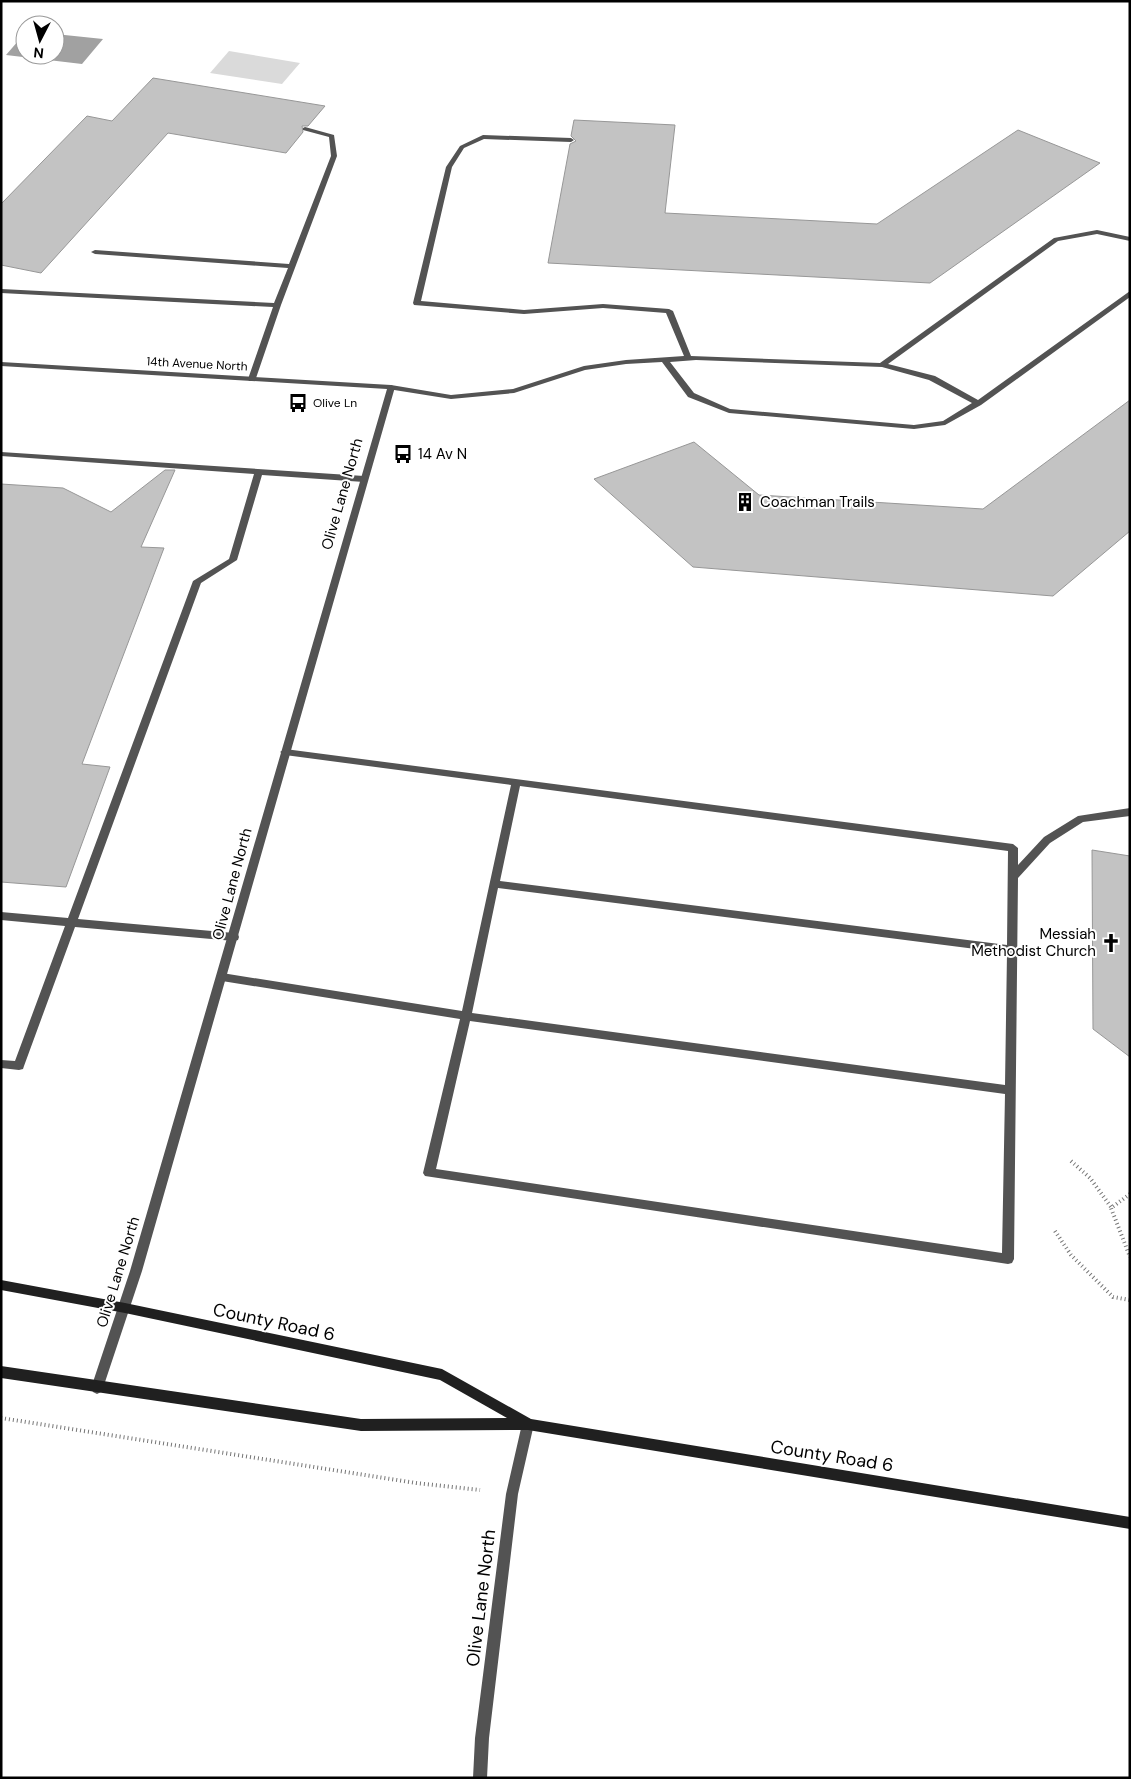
<svg xmlns="http://www.w3.org/2000/svg" width="1131" height="1779" viewBox="0 0 1131 1779" font-family="'DM Sans',sans-serif">
<rect width="100%" height="100%" fill="#fff"/>
<path fill="#dadada" d="M229,51L300,63L282,84L210,73Z"/>
<path fill="#a1a1a1" d="M25,33V55H55V34L103,39L82,64L6,55Z"/>
<path fill="#c3c3c3" stroke="#979797" d="M153,78L325,106L308,126H302L303,132L286,153L168,133L41,273L1,265V204L87,116L112,121Z
M574,120L675,125L665,213L877,224L1018,130L1100,163L930,283L548,263L570,144L576,141L571,136Z
M1130,400V531L1053,596L693,567L594,479L694,442L759,495L983,509Z
M165,470H175L141,547L164,548L82,764L110,767L66,887L1,882V484L63,488L111,512Z
M1092,850L1130,856V1057L1093,1029Z"/>
<g fill="none" stroke-linecap="round" stroke-linejoin="round">
<path stroke="#757575" stroke-width="4" stroke-dasharray="1 3" stroke-linecap="butt" d="M1071,1161L1090,1178L1111,1207
M1130,1194L1111,1208L1130,1257
M1055,1231L1071,1255L1113,1297L1130,1300
M1,1418L416,1483L480,1490"/>
<path fill="#535353" fill-rule="evenodd" d="M305,127L334,135L337,156L281,305L255,381H249L248,379L273,307L1,293V289L274,303L288,268L95,254L91,252L95,250L289,264L331,156L329,137L303,130V128Z
M483,135L571,138L574,140L571,142L484,139L464,148L452,167L421,301L524,310L603,304L669,309L673,311L691,356L880,363L1054,238L1097,230L1130,237V241L1097,234L1058,241L888,364L935,376L978,400L1130,291V297L981,405L945,425L914,429L729,413L688,397L662,362L626,364L585,370L514,393L451,399L388,389V385H391L451,395L513,389L584,366L626,360L684,356L666,313L603,308L524,314L414,305L413,303L446,167L460,146ZM696,360L882,367L929,380L972,403L943,421L914,425L730,409L694,393L670,362Z
M1,452L364,476L368,479L364,482L262,475L237,560L201,583L78,919L234,933L238,934L239,937L238,940L234,941L75,927L24,1066L23,1069L19,1070L1,1068V1060L15,1061L65,926L1,920V912L68,918L193,581L229,559L254,474L1,456Z
M285,749L1013,844L1018,848V865L1044,837L1078,816L1130,808V816L1083,822L1050,843L1018,878L1014,1259L1012,1263L1008,1264L425,1176L423,1173L460,1019L222,981L218,980L217,977L218,974L222,973L462,1011L511,785L285,755L280,752ZM520,786L1008,851L1007,945L500,881ZM498,888L1007,953L1005,1085L472,1013ZM470,1021L1005,1094L1002,1253L436,1169Z"/>
<path fill="#535353" fill-rule="evenodd" d="M1,362L391,385L395,387L142,1271L103,1388L101,1392L97,1394L93,1392L91,1388L130,1271L387,389L1,366Z
M528,1418L532,1420L534,1424L518,1494L489,1738L487,1778H473L475,1738L506,1494L522,1424L524,1420Z"/>
<path fill="#202020" fill-rule="evenodd" d="M1,1280L125,1303L442,1369L531,1419L1130,1517V1529L528,1430L361,1431L1,1378V1366L361,1419L507,1418L440,1380L125,1313L1,1290Z"/>
</g>
<defs>
<g id="bus-bare" transform="scale(1.5)"><path d="M-5-6H5V4H4V6H2V4H-2V6H-4V4H-5ZM-3.5-4V0h7V-4ZM-3.5 1.2v1.5H-2V1.2ZM2 1.2v1.5H3.5V1.2Z" fill="#000" stroke="#fff" stroke-width="2.5" paint-order="stroke"/></g>
<g id="building-bare" transform="scale(1.5)"><path d="M-4-6H4V6H1V3H-1V6H-4ZM-2.5-4.3h1.7v1.8h-1.7ZM.8-4.3h1.7v1.8H.8ZM-2.5-1h1.7V.8h-1.7ZM.8-1h1.7V.8H.8Z" fill="#000" stroke="#fff" stroke-width="2.5" paint-order="stroke"/></g>
<g id="church-bare" transform="scale(1.5)"><path d="M-1.2-6h2.4v3.5h3.3v2.4h-3.3V6h-2.4V-.1h-3.3v-2.4h3.3Z" fill="#000" stroke="#fff" stroke-width="2.5" paint-order="stroke"/></g>
</defs>
<g fill-rule="evenodd">
<use href="#bus-bare" x="298" y="403"/>
<use href="#bus-bare" x="403" y="454"/>
<use href="#building-bare" x="745" y="502"/>
<use href="#church-bare" x="1111" y="943"/>
</g>
<g text-anchor="middle" stroke-width="4" stroke-linejoin="round" paint-order="stroke">
<g font-size="12" fill="#000" stroke="#fff">
<text transform="translate(197 364) rotate(3)" y="4">14th Avenue North</text>
</g>
<g font-size="12" fill="#000" stroke="#fff" text-anchor="start">
<text x="313" y="407">Olive Ln</text>
</g>
<g font-size="15" fill="#000" stroke="#fff" text-anchor="start">
<text x="418" y="459">14 Av N</text>
<text x="760" y="507">Coachman Trails</text>
<text x="1096" y="939" text-anchor="end">Messiah<tspan x="1096" dy="17">Methodist Church</tspan></text>
</g>
<g font-size="15" fill="#000" stroke="#fff">
<text transform="translate(342 494) rotate(-74)" y="5">Olive Lane North</text>
<text transform="translate(232 884) rotate(-75)" y="5">Olive Lane North</text>
<text transform="translate(118 1272) rotate(-73)" y="5">Olive Lane North</text>
</g>
<g font-size="18" fill="#000" stroke="#fff">
<text transform="translate(274 1322) rotate(12)" y="6">County Road 6</text>
<text transform="translate(832 1456) rotate(9)" y="6">County Road 6</text>
<text transform="translate(481 1598) rotate(-83)" y="6">Olive Lane North</text>
</g>
</g>
<rect width="1131" height="1779" fill="none" stroke="#000000" stroke-width="5"/>
<g transform="translate(40 40) rotate(186)"><circle r="24" fill="#ffffff" stroke="#999999"/>
<path d="M0-4L9 19L0 12L-9 19Z" fill="#000000"/>
<text y="-8" font-size="14" font-weight="bold" text-anchor="middle" fill="#000000">N</text>
</g>
</svg>
